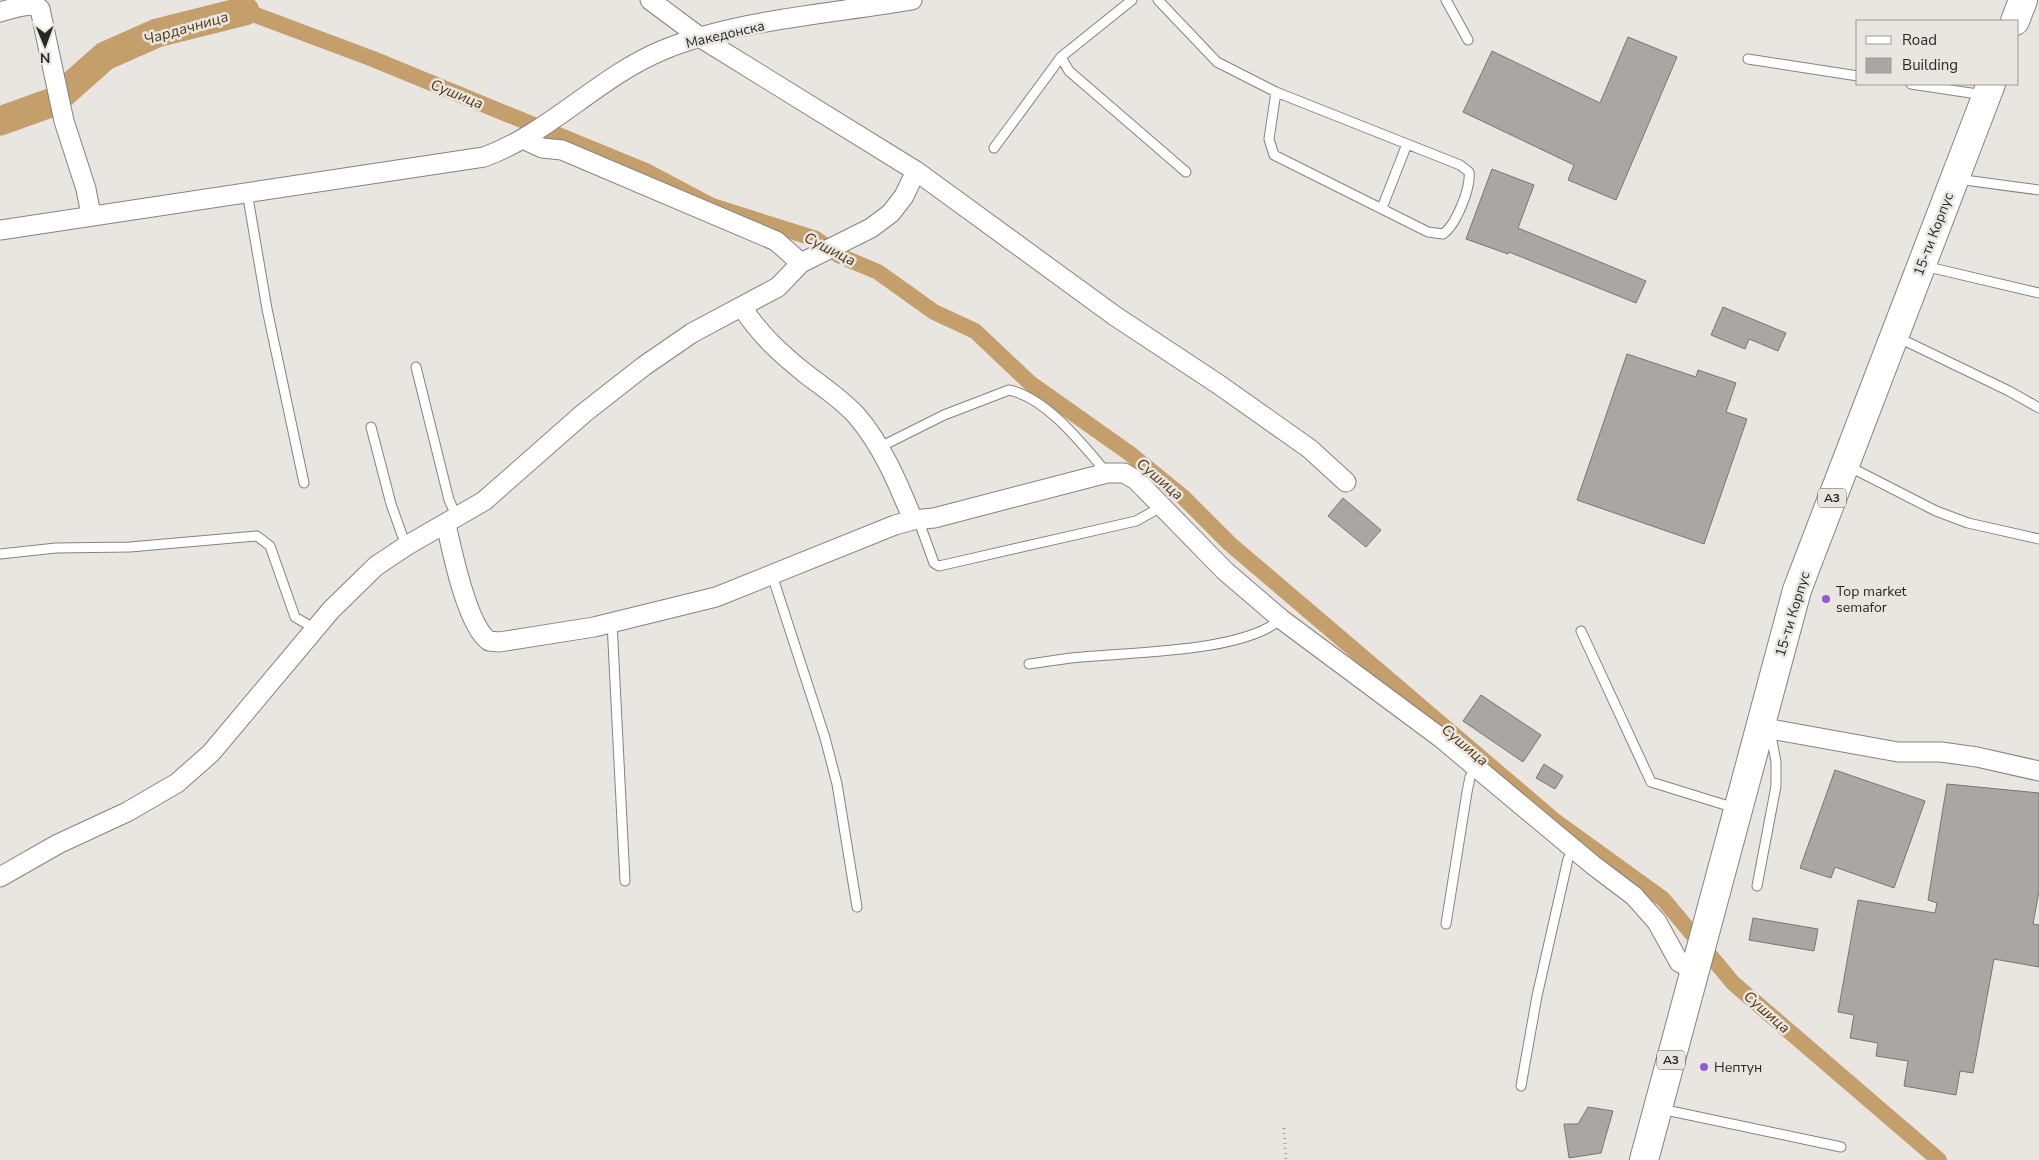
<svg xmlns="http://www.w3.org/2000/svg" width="2039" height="1160" viewBox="0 0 2039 1160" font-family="'Nunito Sans',sans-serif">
<rect width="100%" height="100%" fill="#e9e6e2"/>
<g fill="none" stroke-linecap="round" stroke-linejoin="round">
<path stroke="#c49f6b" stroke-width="16" d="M245,11L373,59L648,172L712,206L816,239L840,256L878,272L934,312L975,331L1030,383L1129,453L1183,497L1230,544L1555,821L1663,899L1733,983L1939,1160"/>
<path stroke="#c49f6b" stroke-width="29" d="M0,121L53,102L105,56L157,33L245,11"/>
</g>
<path fill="#a9a6a3" stroke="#797673" d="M1628,37L1677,57L1616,200L1568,180L1574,165L1463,112L1492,51L1600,103Z
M1492,169L1534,185L1518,228L1646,281L1636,303L1509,252L1508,254L1466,239Z
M1723,307L1786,333L1778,351L1749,339L1745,349L1711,335Z
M1627,354L1696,377L1698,370L1736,383L1726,412L1747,419L1704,544L1577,500Z
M1343,498L1381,530L1366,547L1328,516Z
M1481,695L1541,735L1523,762L1463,721Z
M1544,764L1563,776L1555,789L1536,778Z
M1835,770L1925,801L1894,888L1835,867L1831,878L1800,868Z
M1947,784L2039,793V891L2033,924L2039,925V967L1994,959L1973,1073L1960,1071L1956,1095L1904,1086L1908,1061L1876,1056L1878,1043L1850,1038L1854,1015L1838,1012L1858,900L1935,913L1937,903L1928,900Z
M1753,918L1818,929L1814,951L1749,940Z
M1588,1107L1613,1111L1601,1153L1569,1158L1564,1124H1578Z"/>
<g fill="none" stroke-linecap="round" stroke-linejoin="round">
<g stroke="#85837f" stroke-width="11">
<path id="lane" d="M1158,0L1217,62L1276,92L1460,165L1469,172C1471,188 1456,225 1443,234L1428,232L1274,155L1269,139L1276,92
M1446,0L1468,40
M1061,57L1069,71L1186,172
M1748,59L1858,76
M1911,84L1984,95
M994,148L1061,57L1132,0
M1957,179L2039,190
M247,192L267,309L304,483
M1382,208L1407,144
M1924,266L2039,293
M1897,337L2009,391L2039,408
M416,367L449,500L457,517
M371,427L391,504L406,546
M878,448L944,415L1009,390C1047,398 1082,444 1107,473
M1848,466L1936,511L1968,523L2039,539
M918,519L934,563L939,566L1136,521L1161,507
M0,554L56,548L130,547L257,536L270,546L295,617L315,629
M772,575L825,738L837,784L857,907
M612,622L625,881
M1581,631L1651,782L1735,808
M1029,664C1047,662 1064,658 1082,657C1133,652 1244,652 1281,619
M1757,886L1776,786V762L1770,730
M1446,924L1467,792L1470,777L1476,767
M1521,1086L1537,996L1568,859L1574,849
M1661,1109L1841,1147"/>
</g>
<g stroke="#85837f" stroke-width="21">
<path id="street" d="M650,0L701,38L916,171L1115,316L1218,384L1310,449L1346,482
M0,12C12,9 31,1 40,9L64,121L86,189L91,215
M525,140L542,148L562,150L776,241L801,263
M0,230L484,157C550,133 598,77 663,50C739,19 831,14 912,0
M742,307C759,334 781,354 806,374C823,387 841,399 856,415C882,445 898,483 913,520
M446,524C452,551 467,626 489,641L499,642L594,627L716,597L895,525L913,520L934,518L1107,473H1124L1136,480L1225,571L1281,619L1441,738L1593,865L1634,896L1657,922L1679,962L1695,971
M1759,727L1898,752H1941L1977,757L2039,771
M0,877L58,844L127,812L177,783L211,753L331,610L376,566L406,546L484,501L584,413L644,366L692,333L778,287L801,263L871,228L891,213L904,196L916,171"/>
</g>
<g stroke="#85837f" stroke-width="30">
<path id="primary" d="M2015,21L2023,0
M1644,1160L1797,590L1991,84"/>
</g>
<path stroke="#a4a29f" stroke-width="3" stroke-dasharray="1 4" stroke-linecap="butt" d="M1284,1128L1286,1160"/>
<use href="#lane" stroke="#fff" stroke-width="9"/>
<use href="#street" stroke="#fff" stroke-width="19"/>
<use href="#primary" stroke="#fff" stroke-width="28"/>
</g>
<g fill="#935bd3" stroke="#e9e6e2" stroke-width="2">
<circle cx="1826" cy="599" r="5"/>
<circle cx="1704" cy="1067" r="5"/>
</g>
<g text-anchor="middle" stroke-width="5" stroke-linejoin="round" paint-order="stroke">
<g fill="#e9e6e2" stroke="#63615e" stroke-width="1">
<rect x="1818" y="488.5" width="28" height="19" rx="4"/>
<rect x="1657" y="1050.5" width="28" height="19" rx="4"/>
</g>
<g font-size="12" font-weight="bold" fill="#292826">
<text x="1832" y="502">A3</text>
<text x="1671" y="1064">A3</text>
</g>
<g font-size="14" fill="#292826" stroke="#e9e6e2">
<text transform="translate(725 34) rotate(-13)" y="5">Македонска</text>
<text transform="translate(1933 234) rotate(-69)" y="5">15-ти Корпус</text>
<text transform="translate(1792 614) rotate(-73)" y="5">15-ти Корпус</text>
</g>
<g font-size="14" fill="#292826" stroke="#e9e6e2" text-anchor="start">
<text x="1836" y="596">Top market<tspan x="1836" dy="16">semafor</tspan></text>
<text x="1714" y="1072">Нептун</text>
</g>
<g font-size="15" font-style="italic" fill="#51380e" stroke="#e9e6e2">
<text transform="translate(186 28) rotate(-16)" y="5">Чардачница</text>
<text transform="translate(457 94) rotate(22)" y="5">Сушица</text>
<text transform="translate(830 249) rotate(27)" y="5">Сушица</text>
<text transform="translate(1160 479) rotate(40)" y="5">Сушица</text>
<text transform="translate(1465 745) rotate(40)" y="5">Сушица</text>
<text transform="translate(1767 1012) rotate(41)" y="5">Сушица</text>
</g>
</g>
<rect x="1856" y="20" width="162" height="65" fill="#e9e6e2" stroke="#9c9a97"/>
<rect x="1866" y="36" width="25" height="8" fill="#ffffff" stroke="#9c9a97"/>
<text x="1902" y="45" font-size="15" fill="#292826">Road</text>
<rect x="1866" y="58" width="25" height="15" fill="#a9a6a3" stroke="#9c9a97"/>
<text x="1902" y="70" font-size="15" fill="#292826">Building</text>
<g transform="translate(45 45) rotate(179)" stroke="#e9e6e2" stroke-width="4" paint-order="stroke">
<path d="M0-4L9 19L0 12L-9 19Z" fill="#292826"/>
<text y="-8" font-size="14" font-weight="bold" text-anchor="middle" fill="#292826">N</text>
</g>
</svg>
